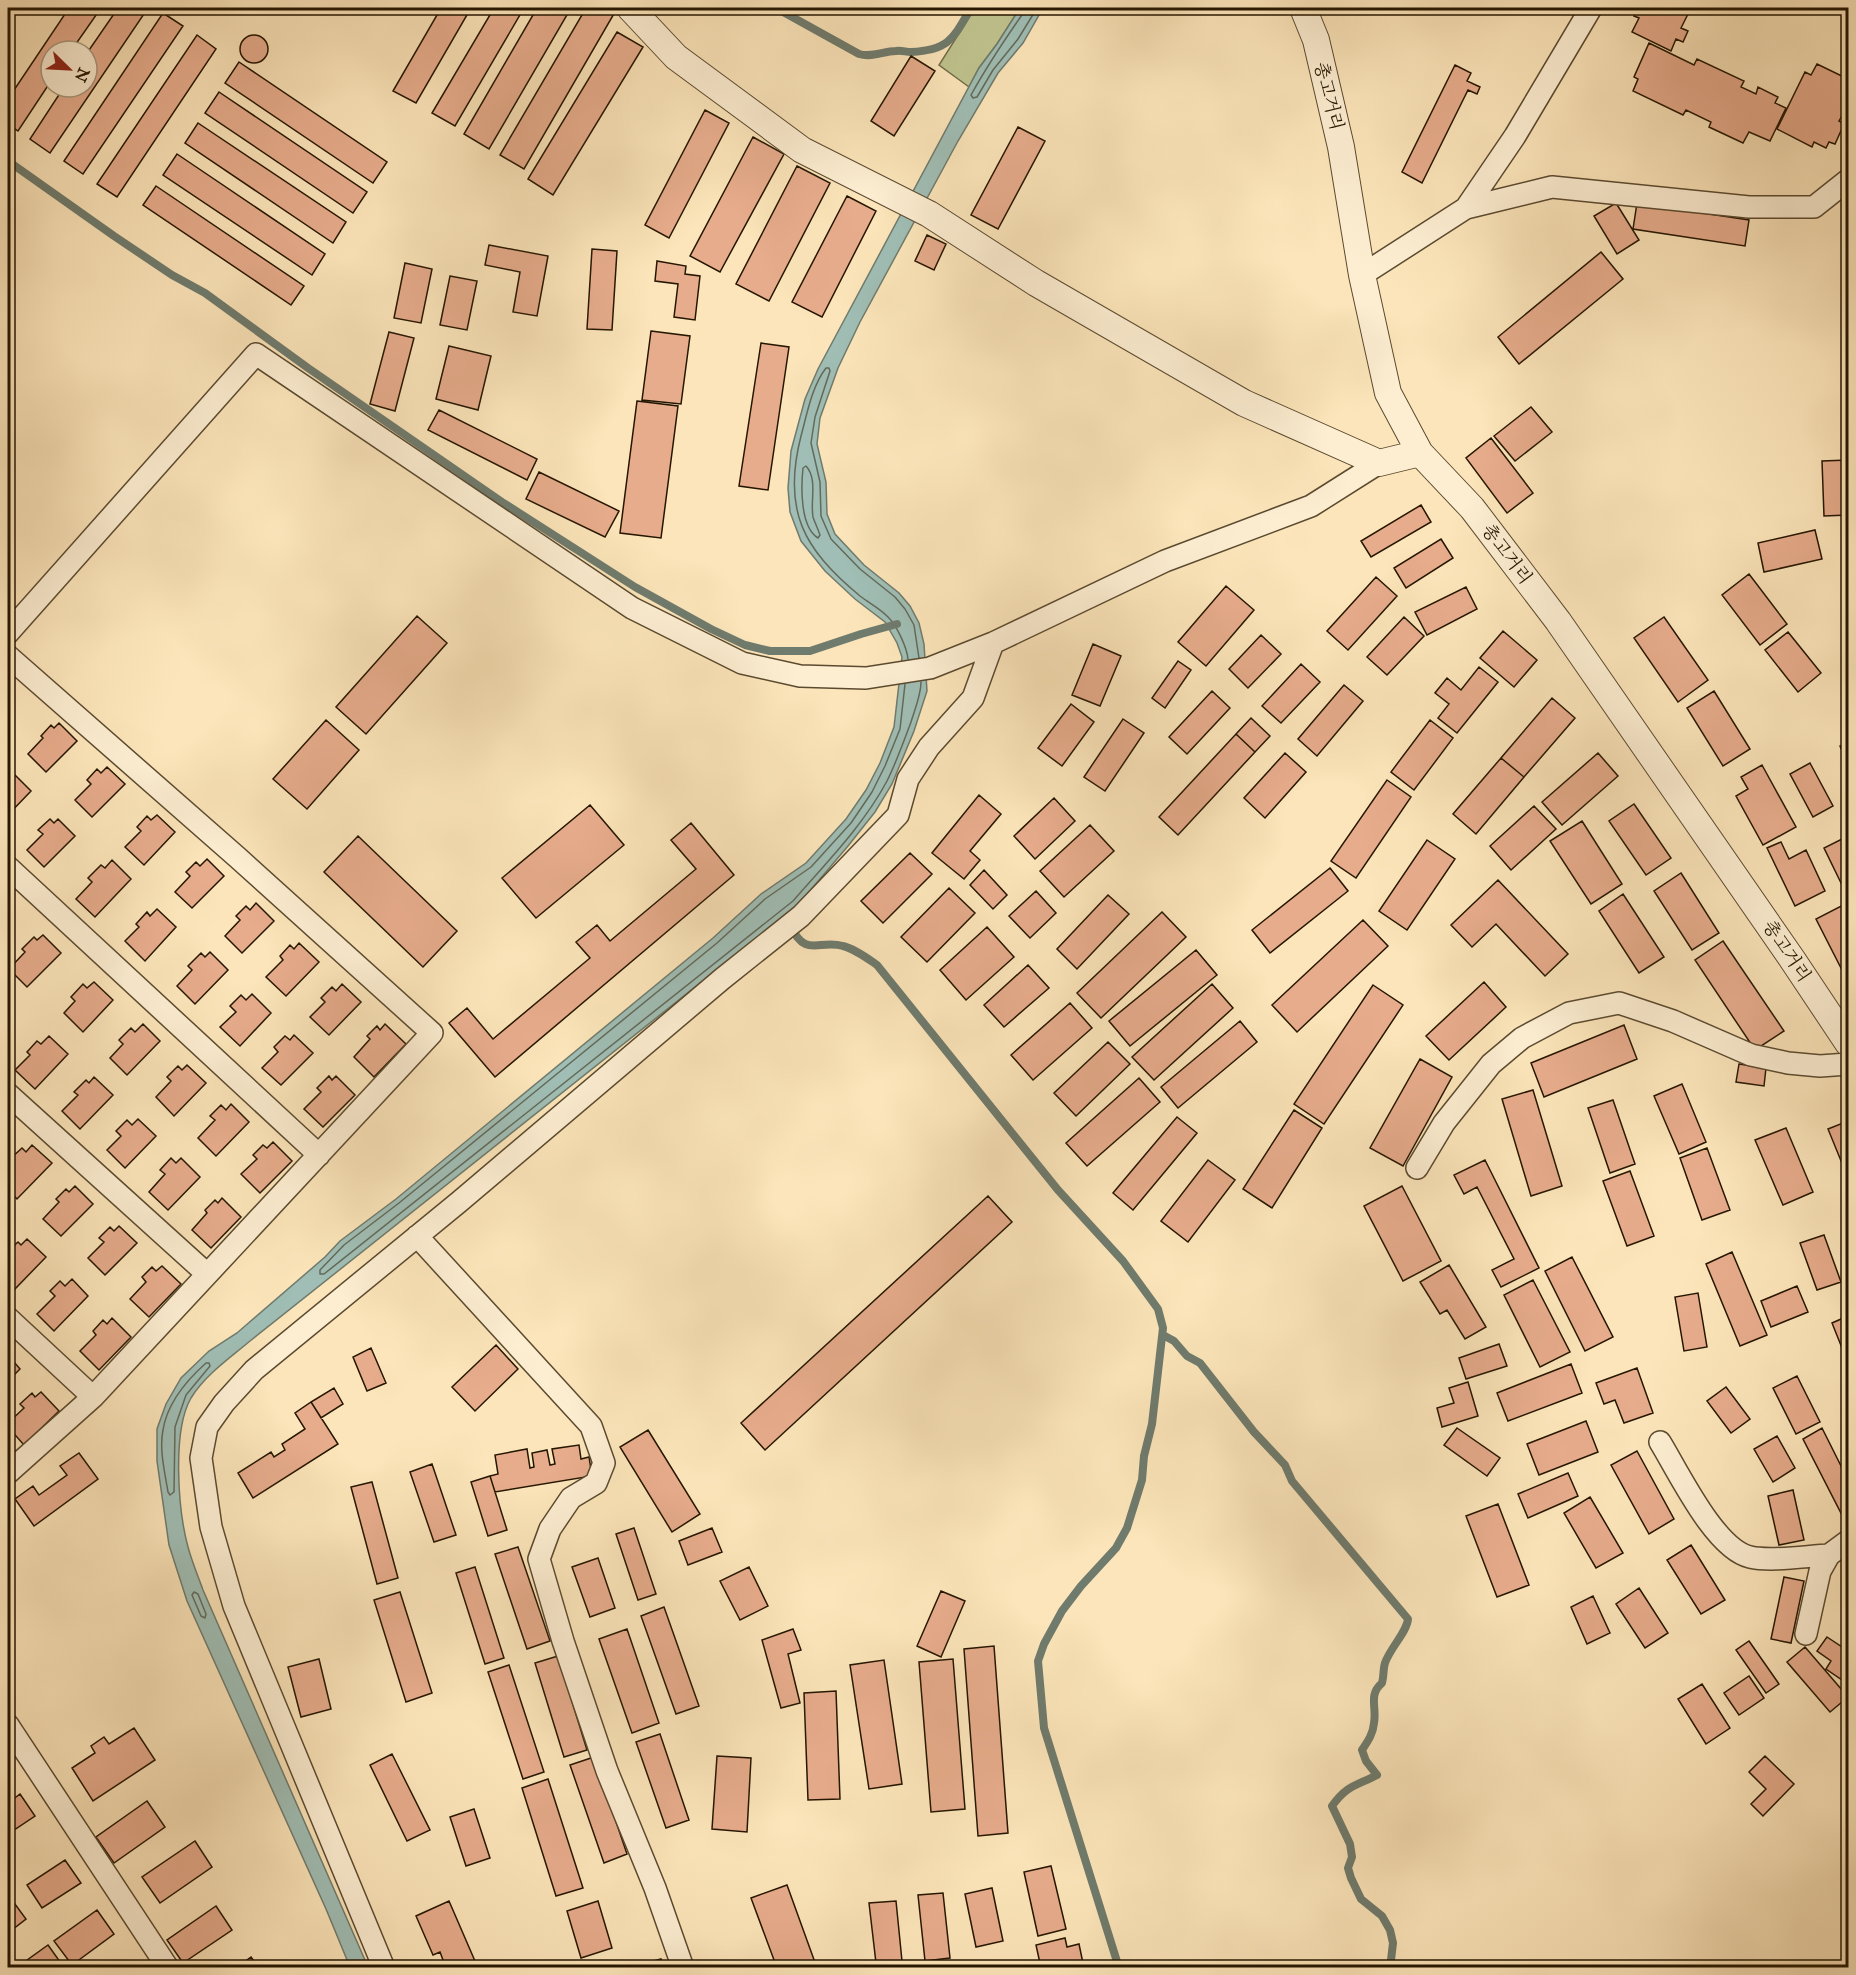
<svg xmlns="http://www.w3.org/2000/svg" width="1856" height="1975" viewBox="0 0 1856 1975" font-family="'IM FELL Great Primer','Noto Serif KR',serif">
<rect width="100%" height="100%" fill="#fce5ba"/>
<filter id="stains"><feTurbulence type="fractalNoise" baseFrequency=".00333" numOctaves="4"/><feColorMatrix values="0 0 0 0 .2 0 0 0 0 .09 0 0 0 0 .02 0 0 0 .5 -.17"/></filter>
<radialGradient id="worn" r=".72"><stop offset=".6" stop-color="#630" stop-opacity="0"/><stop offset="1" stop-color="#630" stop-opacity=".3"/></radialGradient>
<path fill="#c0c48f" stroke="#726d48" stroke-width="1.5" d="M975,8H1020L997,44L979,68L969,87L939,65Z"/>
<path fill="#a0beb5" stroke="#6f7b6d" stroke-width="1.5" d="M1020,8H1043L1023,43L998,73L958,141L860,322L838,368L820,418L817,444L826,482L827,514L835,534L864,565L899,593L910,606L919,623L924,644L927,691L914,731L892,784L875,812L848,846L797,906L250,1341C230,1358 205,1375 191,1398C172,1431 178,1510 188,1547C192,1562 198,1576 203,1590L368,1967H350L326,1909L187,1601L169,1545L157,1461V1429L166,1404L181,1378L209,1351L237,1333L325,1257L340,1241L396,1199L713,938L761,894L806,863L846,819L866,790L880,763L894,727L902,657L897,643L885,622L855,599L825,571L801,541L790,512L788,488L791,451L805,399L818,369L979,68L997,44Z"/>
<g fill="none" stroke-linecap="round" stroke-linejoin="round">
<path stroke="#626a5b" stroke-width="1.5" d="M1025,8L1024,12C1005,39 987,66 971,95L973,98L977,97L993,70L1018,39L1037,8
M806,466C818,479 810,501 813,517C815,523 818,529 820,535L818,538C800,527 801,487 803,468Z
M908,659C907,648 897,626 889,618C881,609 869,603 860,596C803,549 782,510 801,436C807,414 812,386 826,368H829L830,371L815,417L811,443L820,482L821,516L831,539L860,569L895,597L905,609L914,625L919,658
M905,684L900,729L885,766L872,792L851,823L811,867L765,899L717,943L399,1203L344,1245L320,1270V1274H324L793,901C825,864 863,826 887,781C896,763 904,741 911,722C915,709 921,695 921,682
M206,1363H209L210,1366L186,1395L175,1427L174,1492L170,1495L168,1492C165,1473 159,1450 163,1430C167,1404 187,1380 206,1363Z
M194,1592L198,1594L206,1614L205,1618L201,1616L192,1595Z"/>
<path stroke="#6f7b6d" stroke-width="8" d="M776,8L859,54C873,58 883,51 896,51C901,50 906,52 911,52C949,50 953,39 971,8
M8,161L114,236L172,275L205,293L308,368L502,502L635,587L711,629L745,645L770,651H810L861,634L897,624
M790,925C806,959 818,939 843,946C855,949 867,958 877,965L1058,1190L1123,1261L1158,1309L1163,1328L1152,1424L1144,1456L1142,1480L1127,1528L1116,1548L1081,1586L1062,1611L1044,1644L1038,1661L1044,1728L1119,1968
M1163,1335L1174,1341L1187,1356L1200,1363L1254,1432L1285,1465L1292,1481L1408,1619C1407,1632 1390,1648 1385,1663C1383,1669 1384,1676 1382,1683C1368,1695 1377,1707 1374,1723C1373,1734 1368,1741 1362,1750L1366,1761L1377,1775C1356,1786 1347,1785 1332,1806L1350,1844L1352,1857L1348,1868L1351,1878L1361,1899L1382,1916L1390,1930L1393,1943L1391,1960L1393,1968"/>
</g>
<path fill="#e7ac8c" stroke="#251601" stroke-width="1.5" d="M69,8H101L71,51H51V81L18,131L8,124V99Z
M118,8H148L50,153L30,139L64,87H87V53Z
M441,8H471L416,103L393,91Z
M494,8H524L455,126L432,113Z
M537,8H571L489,149L464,134Z
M586,8H608L615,12L524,169L500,155Z
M1638,8H1691L1681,28L1688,31L1683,42L1676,39L1671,51L1632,32L1639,18L1634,16Z
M163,13L183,26L83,174L64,161Z
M617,32L643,47L553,195L528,179Z
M240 49a14 14 0 1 1 28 0a14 14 0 1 1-28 0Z
M197,35L216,49L117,197L97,184Z
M1649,43L1694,65L1697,59L1744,81L1741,87L1756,94L1758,87L1778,97L1775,103L1786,108L1770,141L1749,132L1743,143L1709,127L1711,122L1686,110L1683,115L1633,91L1638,79L1634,77Z
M911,56L935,71L894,136L871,121Z
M239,62L387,162L373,183L225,83Z
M1817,64L1848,79V117L1843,114L1839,121L1844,124L1835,144L1829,142L1826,148L1814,142L1812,147L1777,129L1805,72L1811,75Z
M1455,65L1471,73L1467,81L1480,87L1477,94L1468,90L1422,183L1402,172Z
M219,92L367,192L353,213L205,113Z
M705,110L729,123L669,238L645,225Z
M198,123L346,222L333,243L185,143Z
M1018,127L1045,141L998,229L971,215Z
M753,137L784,154L720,272L690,256Z
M177,154L325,254L312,275L163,175Z
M797,166L830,183L769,301L736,284Z
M156,186L304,286L291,305L143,205Z
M847,196L876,211L822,317L792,302Z
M1616,203L1639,240L1617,254L1594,216Z
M1637,203L1749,220L1745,246L1633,229Z
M927,235L946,244L934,270L915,261Z
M489,245L548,256L537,316L513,312L520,272L485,265Z
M592,249L617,251L612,330L587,329Z
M1601,252L1623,279L1519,364L1498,337Z
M657,261L686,266L685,274L700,276L695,320L674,317L678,284L655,281Z
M405,263L432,269L421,323L394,318Z
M450,276L477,281L467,330L440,325Z
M651,331L690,336L681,404L642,400Z
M389,332L414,338L395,411L370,404Z
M761,343L789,347L768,490L739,486Z
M449,346L491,356L478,410L436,399Z
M637,401L678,406L661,538L620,533Z
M1531,407L1552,432L1515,461L1494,436Z
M439,410L537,459L527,480L428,430Z
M1491,438L1533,493L1507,513L1466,458Z
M1848,460V476H1846L1848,515L1824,516L1822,461Z
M539,472L619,511L605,537L526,499Z
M1421,505L1431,522L1371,557L1361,541Z
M1815,530L1822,559L1764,572L1758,543Z
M1441,539L1453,558L1406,588L1394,568Z
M1749,574L1787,624L1760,645L1722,595Z
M1376,577L1397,596L1348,650L1327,631Z
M1226,586L1254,610L1206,666L1178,642Z
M1466,587L1477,609L1427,635L1415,612Z
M417,616L447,643L366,734L336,707Z
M1404,617L1424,636L1387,675L1367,657Z
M1664,617L1708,680L1678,702L1634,638Z
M1503,631L1537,660L1514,687L1480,658Z
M1788,632L1821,673L1798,692L1765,650Z
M1261,635L1281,654L1248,688L1229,669Z
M1093,644L1121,656L1100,706L1072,695Z
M1178,661L1191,670L1165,708L1152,698Z
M1301,664L1320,682L1281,723L1262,706Z
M1479,667L1498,682L1457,733L1438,718L1449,704L1435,693L1447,678L1461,690Z
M1344,685L1363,701L1317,756L1298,739Z
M1212,691L1230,708L1187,754L1169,737Z
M1714,691L1750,749L1723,766L1687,708Z
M1552,698L1575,718L1524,777L1501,758Z
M1071,704L1094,722L1062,766L1038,748Z
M1251,718L1270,736L1255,752L1236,734Z
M1123,719L1144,733L1105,791L1084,777Z
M326,720L359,750L307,809L273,779Z
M1430,720L1453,738L1414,790L1391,772Z
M59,723L77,741L46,772L28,754L43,738L41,736L51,725L54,728Z
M1236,734L1255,752L1178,835L1159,817Z
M1848,742V764L1840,746Z
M1285,753L1306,772L1265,818L1244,798Z
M1598,753L1618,776L1562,825L1542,802Z
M1501,758L1524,777L1476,834L1453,814Z
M1810,763L1833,806L1813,817L1790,774Z
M1762,765L1796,827L1763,845L1736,796L1748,789L1741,777Z
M107,767L125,784L92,817L75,800L91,784L87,780L97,769L101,773Z
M12,772L31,791L8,815V776Z
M1387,780L1411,797L1356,878L1331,861Z
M979,795L1001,814L970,851L980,860L964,879L932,853Z
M1054,798L1075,821L1035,859L1014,836Z
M1634,804L1671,858L1646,875L1609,821Z
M590,805L624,845L536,918L502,878Z
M1534,806L1556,829L1511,870L1490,846Z
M157,815L175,832L144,865L125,847L141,831L137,827L147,816L151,820Z
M50,819L54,823L58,819L75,836L44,867L27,850L43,834L38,830Z
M1582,821L1622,884L1591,904L1550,841Z
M691,823L734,875L495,1077L449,1023L467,1008L493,1039L590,958L576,942L597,925L610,941L696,869L671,840Z
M1090,825L1114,851L1064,897L1040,871Z
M358,836L457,931L423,967L324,872Z
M1848,836V881L1842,885L1824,848Z
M1427,840L1455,859L1407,930L1379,911Z
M1781,842L1789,859L1806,850L1825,891L1795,906L1767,848Z
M910,853L932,874L883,923L861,901Z
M207,859L224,876L192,908L175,892L190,876L186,872L196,862L200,866Z
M112,860L131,879L95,917L76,899L92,882L88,878L101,865L105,868Z
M1330,868L1348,891L1270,953L1252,930Z
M984,870L1007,895L993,909L970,885Z
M1681,873L1719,933L1692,950L1654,891Z
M1498,880L1568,954L1545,976L1496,924L1472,947L1451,925Z
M949,888L975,913L927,962L901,937Z
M1036,891L1056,913L1030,938L1009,916Z
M1623,894L1664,957L1639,973L1599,911Z
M1108,895L1129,914L1077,969L1057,949Z
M256,903L274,921L242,953L225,936L240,920L236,916L246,906L250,910Z
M1847,903L1848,907V969L1843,972L1816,919Z
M157,909L176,927L145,961L125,941L139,927L136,924L147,912L150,916Z
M1162,912L1186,937L1101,1018L1077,993Z
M1363,920L1388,946L1297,1032L1272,1005Z
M987,927L1014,957L966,1000L940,970Z
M43,935L61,953L27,987L9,969L25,952L22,949L34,937L37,940Z
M1723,941L1784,1031L1755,1050L1695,960Z
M299,943L319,962L286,996L266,977L283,960L280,956L290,945L294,949Z
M1196,950L1217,975L1130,1046L1109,1021Z
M210,952L228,970L195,1004L177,986L192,970L188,966L201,953L205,957Z
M1028,965L1049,988L1004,1027L984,1005Z
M94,982L113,1000L83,1032L64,1013L75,1001L71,997L83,984L87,988Z
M1484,982L1506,1007L1449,1060L1426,1036Z
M342,984L361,1002L329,1035L310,1017L325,1002L321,998L332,987L336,991Z
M1212,984L1233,1008L1154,1080L1132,1057Z
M1373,985L1403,1005L1324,1124L1294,1104Z
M252,994L271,1013L240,1046L220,1027L236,1012L230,1006L241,995L246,1000Z
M1070,1003L1092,1028L1033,1080L1011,1055Z
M1240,1021L1257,1042L1178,1108L1161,1087Z
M143,1024L160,1041L127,1075L110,1058L123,1044L119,1040L131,1028L135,1032Z
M385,1024L406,1044L374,1077L354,1057L370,1039L367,1036L377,1026L380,1030Z
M1624,1025L1637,1059L1544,1097L1531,1063Z
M294,1035L313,1053L281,1085L262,1068L278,1052L274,1047L285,1036L290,1040Z
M49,1036L68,1054L35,1089L15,1070L30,1055L27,1052L37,1041L41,1044Z
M1108,1042L1130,1064L1076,1116L1054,1093Z
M1420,1059L1452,1077L1403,1166L1370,1148Z
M1739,1064L1766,1068L1764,1086L1736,1082Z
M187,1065L206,1083L174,1116L156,1097L171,1081L167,1077L178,1066L182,1070Z
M329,1076L332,1080L336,1076L355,1095L323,1127L304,1109L321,1092L317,1088Z
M94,1077L113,1095L80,1129L62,1111L78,1095L74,1092L86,1080L89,1083Z
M1139,1078L1160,1102L1087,1166L1066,1143Z
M1682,1084L1706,1142L1679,1154L1654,1096Z
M1533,1090L1562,1186L1531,1196L1502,1099Z
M1613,1100L1635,1164L1610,1173L1588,1108Z
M231,1104L249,1122L216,1156L198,1138L215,1120L210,1116L221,1105L226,1110Z
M1294,1110L1322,1128L1272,1208L1243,1189Z
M1177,1117L1197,1133L1133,1210L1113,1193Z
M138,1119L156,1136L125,1168L107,1150L121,1136L116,1131L127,1120L132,1125Z
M1848,1121V1178L1828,1129Z
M1786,1128L1813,1192L1783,1205L1755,1140Z
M273,1142L292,1161L260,1193L241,1174L257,1159L253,1155L263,1145L267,1148Z
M32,1145L52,1163L17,1199L8,1189V1170L14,1163L10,1159L22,1148L26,1152Z
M1707,1148L1730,1210L1702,1220L1680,1158Z
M171,1158L176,1163L181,1158L200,1177L168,1210L149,1192L165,1174L160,1170Z
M1208,1160L1235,1180L1188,1242L1161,1221Z
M1485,1160L1539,1268L1501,1287L1492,1270L1514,1259L1477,1187L1464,1194L1454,1175Z
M1630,1171L1654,1236L1627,1246L1603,1181Z
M75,1186L93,1204L61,1236L43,1219L59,1202L56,1199L66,1189L69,1192Z
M1402,1186L1441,1261L1403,1281L1364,1206Z
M988,1196L1012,1222L765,1450L741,1423Z
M222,1198L241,1217L211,1248L192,1230L207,1213L205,1210L215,1200L218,1203Z
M119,1226L137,1243L105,1275L88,1258L104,1242L99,1238L110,1227L114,1231Z
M1824,1235L1841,1282L1817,1290L1800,1243Z
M27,1239L46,1257L12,1292L8,1287V1259L11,1255L8,1251L18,1242L21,1245Z
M1732,1252L1767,1335L1740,1346L1706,1264Z
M1572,1257L1613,1337L1585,1351L1545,1271Z
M1449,1265L1486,1327L1465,1339L1447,1310L1440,1314L1420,1282Z
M162,1266L181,1284L149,1317L130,1299L146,1282L142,1277L152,1267L156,1271Z
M72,1279L88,1296L54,1331L37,1314L55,1296L50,1291L60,1281L65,1286Z
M1533,1280L1570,1352L1540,1367L1504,1295Z
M1797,1286L1808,1312L1771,1327L1761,1301Z
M1698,1293L1707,1347L1684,1351L1675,1297Z
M1848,1316V1363L1832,1323Z
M112,1318L131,1337L99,1370L80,1351L96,1335L93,1331L103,1320L107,1324Z
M1499,1344L1507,1366L1466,1379L1459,1358Z
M496,1345L518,1369L475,1411L452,1387Z
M371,1348L386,1383L367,1391L353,1357Z
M8,1355L20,1369L8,1381Z
M1571,1364L1582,1393L1508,1421L1497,1393Z
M1637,1368L1653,1413L1624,1423L1615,1400L1604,1404L1596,1383Z
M1797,1376L1820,1422L1796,1434L1773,1388Z
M1468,1382L1478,1416L1442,1427L1437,1408L1454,1403L1449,1388Z
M1726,1387L1750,1419L1731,1433L1707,1401Z
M334,1388L343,1404L321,1418L311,1402Z
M41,1392L59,1411L24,1445L8,1427V1423L24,1408L20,1404L32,1393L35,1397Z
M311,1402L338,1444L253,1498L238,1473L271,1452L274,1457L285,1450L282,1444L305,1429L295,1413Z
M1586,1421L1598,1452L1539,1475L1527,1444Z
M1457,1428L1500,1458L1487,1476L1444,1445Z
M1822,1428L1848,1480V1513L1843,1517L1803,1439Z
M648,1430L700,1514L672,1532L620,1447Z
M1777,1436L1795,1468L1773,1482L1754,1449Z
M579,1445L581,1459L589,1457L592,1476L495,1492L490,1476L498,1474L495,1455L527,1449L530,1468L534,1467L532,1453L547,1450L550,1465L555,1464L552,1449Z
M1637,1451L1674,1519L1649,1534L1611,1465Z
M79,1453L98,1479L34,1526L15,1499L33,1486L39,1495L67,1475L60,1466Z
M432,1464L456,1535L434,1542L410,1472Z
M1568,1473L1578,1496L1528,1518L1518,1494Z
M490,1476L507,1530L488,1536L471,1482Z
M372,1482L398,1578L377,1584L351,1487Z
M1793,1490L1804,1540L1779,1545L1768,1496Z
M1590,1497L1623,1553L1596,1568L1564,1513Z
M1498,1504L1529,1585L1497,1597L1466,1516Z
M634,1528L656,1594L638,1600L616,1534Z
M712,1528L722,1552L688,1565L679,1541Z
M1691,1545L1725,1600L1701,1614L1667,1560Z
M518,1547L550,1641L527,1649L495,1554Z
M598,1558L615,1608L590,1617L572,1567Z
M475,1567L504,1658L485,1664L456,1573Z
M749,1567L768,1606L740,1620L720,1581Z
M1784,1577L1804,1581L1791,1643L1771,1639Z
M1639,1588L1668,1633L1645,1648L1616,1604Z
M941,1591L965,1601L941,1657L917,1646Z
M400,1592L432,1693L406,1702L374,1600Z
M1593,1596L1610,1633L1587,1644L1571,1607Z
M664,1607L699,1706L676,1714L641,1616Z
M627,1629L659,1723L632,1733L599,1639Z
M793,1629L801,1650L788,1654L800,1703L781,1708L762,1640Z
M1827,1637L1848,1651V1684L1826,1669L1831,1661L1817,1651Z
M1749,1641L1779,1684L1766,1693L1736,1650Z
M994,1646L1008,1833L978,1836L964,1649Z
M1805,1647L1848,1697L1830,1712L1787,1662Z
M558,1656L587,1750L564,1757L535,1663Z
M319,1659L331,1709L301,1717L288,1667Z
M953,1659L965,1809L931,1812L919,1662Z
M884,1660L902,1784L869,1789L850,1665Z
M509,1665L544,1772L523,1779L488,1672Z
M1749,1676L1764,1698L1739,1715L1724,1693Z
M1702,1684L1730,1728L1706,1744L1678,1699Z
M836,1691L840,1799L808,1800L804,1693Z
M134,1728L155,1760L93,1801L72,1768L95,1753L91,1746L104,1737L109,1744Z
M660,1734L689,1820L666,1828L636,1742Z
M392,1754L430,1830L407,1841L370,1765Z
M717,1756L751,1758L747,1832L712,1829Z
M1765,1756L1794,1784L1763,1816L1751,1804L1766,1789L1749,1772Z
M594,1757L627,1854L604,1863L570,1765Z
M548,1779L583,1888L556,1896L522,1788Z
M20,1794L35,1816L8,1834V1803Z
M147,1801L165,1827L114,1863L96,1837Z
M474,1809L490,1858L466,1866L450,1817Z
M195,1841L212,1867L160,1903L142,1877Z
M65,1860L81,1883L42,1908L27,1885Z
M1051,1866L1066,1929L1038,1936L1024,1872Z
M787,1885L817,1968H777L751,1898Z
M992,1888L1003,1941L976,1947L965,1894Z
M943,1893L950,1958L925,1961L918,1895Z
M12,1900L26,1919L8,1933V1903Z
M449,1901L478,1968H446L440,1952L433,1955L416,1916Z
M598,1901L612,1948L581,1958L567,1911Z
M896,1901L902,1961L876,1963L869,1903Z
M216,1906L232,1930L183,1963L167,1940Z
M97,1910L114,1934L72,1965L54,1941Z
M1065,1938L1067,1947L1079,1944L1084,1968H1041L1036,1945Z
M48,1945L63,1966L60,1968H16Z
M251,1957L259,1968H236Z
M661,1959L664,1968H629Z
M1013,1961L1014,1968H985V1966Z"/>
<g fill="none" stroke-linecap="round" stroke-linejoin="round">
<g stroke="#5b4a2f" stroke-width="24">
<path id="minor" d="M1466,208L1552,187L1749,207H1814L1848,180
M1362,275L1466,208L1515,136L1591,8
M8,633L256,354L632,608L742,663L800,676L866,678L930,668L993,643L1165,561L1311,506L1379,463
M8,656L237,857L432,1033L93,1397L8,1473
M8,867L319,1155
M8,1094L207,1274
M1417,1168L1444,1123L1491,1064L1522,1038L1569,1013L1619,1003L1673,1021L1751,1055L1788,1063L1820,1066L1848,1064
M417,1236L591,1426L604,1463L596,1483L571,1498L550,1529L539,1559L563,1641L607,1771L655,1888L683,1968
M8,1318L93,1397
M1660,1442C1679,1473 1715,1549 1750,1557C1771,1562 1807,1556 1829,1555
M1806,1634L1820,1571L1829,1555L1848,1541
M8,1725L168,1968
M384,1968L234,1606L211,1527L201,1458L207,1427L224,1403L254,1370L459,1202L722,979L801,916L898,815L908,779L929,747L973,698L993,643"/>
</g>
<g stroke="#5b4a2f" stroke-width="28">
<path id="tertiary" d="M630,8L676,57L802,150L929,214L1036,283L1244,403L1379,463L1420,453
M1303,8L1316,40L1341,147L1362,275L1388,393L1420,453L1472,508L1558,621L1792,959L1848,1043"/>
</g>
<use href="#minor" stroke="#fdeed2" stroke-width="21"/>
<use href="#tertiary" stroke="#fdeed2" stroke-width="26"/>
</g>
<g text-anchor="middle" stroke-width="5" stroke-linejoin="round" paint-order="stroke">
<g font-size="18" fill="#251601" stroke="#fdeed2">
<text transform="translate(1329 96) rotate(76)" y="6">총고거리</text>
<text transform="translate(1507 554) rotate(53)" y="6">총고거리</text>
<text transform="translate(1787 951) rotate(56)" y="6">총고거리</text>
</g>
</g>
<rect width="1856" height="1975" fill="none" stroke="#fce5ba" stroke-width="30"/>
<rect x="9" y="9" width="1838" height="1957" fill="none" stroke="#251601" stroke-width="3"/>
<rect x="15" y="15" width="1826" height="1945" fill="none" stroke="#251601" stroke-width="1.5"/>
<g transform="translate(69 69) rotate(114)"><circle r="28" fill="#fdeed2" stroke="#a7987e" stroke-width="1.5"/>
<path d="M0-4.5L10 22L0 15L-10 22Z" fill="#8f2418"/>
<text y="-9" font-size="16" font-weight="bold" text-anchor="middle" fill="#251601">N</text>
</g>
<rect width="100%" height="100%" filter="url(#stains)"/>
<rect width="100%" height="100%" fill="url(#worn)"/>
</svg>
